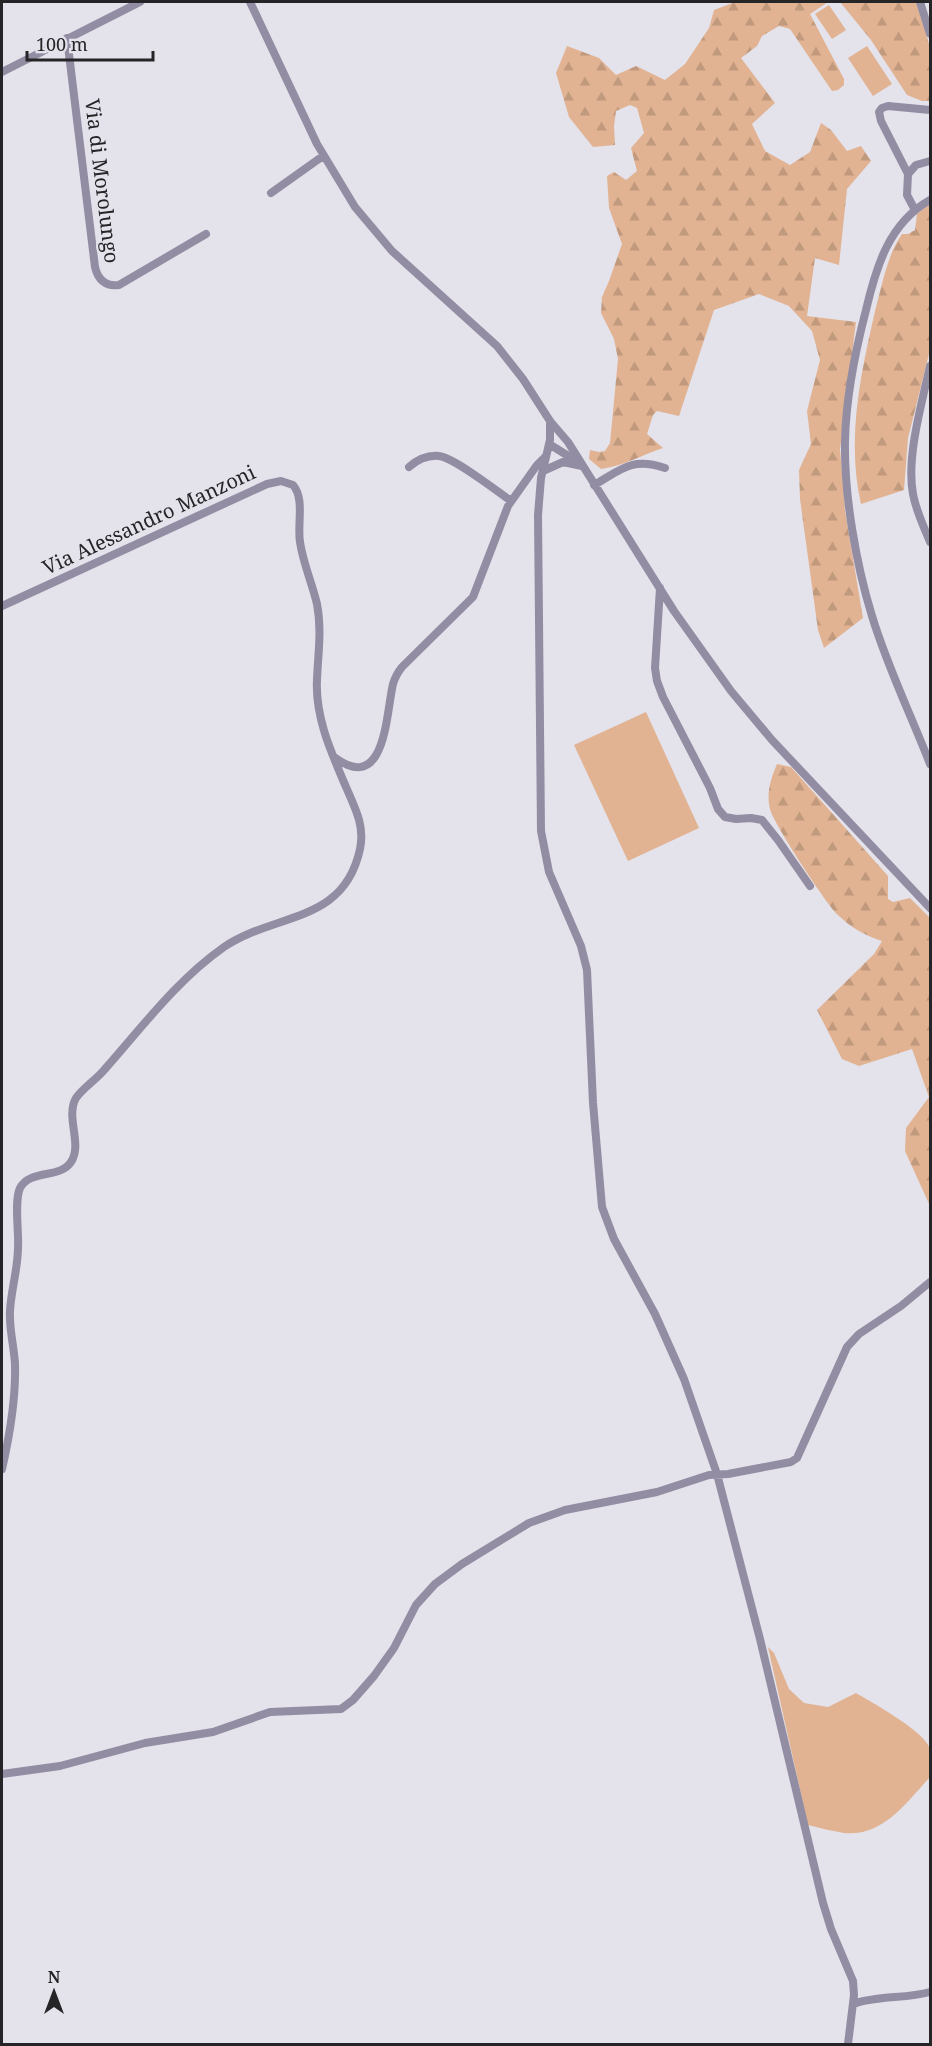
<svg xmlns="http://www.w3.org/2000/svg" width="932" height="2046" viewBox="0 0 932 2046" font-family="'Noto Serif',serif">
<defs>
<pattern id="forest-firs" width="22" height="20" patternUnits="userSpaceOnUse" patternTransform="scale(1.5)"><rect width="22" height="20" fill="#e1b392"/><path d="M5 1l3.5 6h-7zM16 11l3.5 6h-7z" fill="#c19a7e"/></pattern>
</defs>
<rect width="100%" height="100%" fill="#e4e2eb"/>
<path fill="#e1b392" d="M829,5L846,30L832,39L815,14Z
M867,46L892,84L873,96L848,58Z
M646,712L699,828L628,861L574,745Z
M768,1647L774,1653L789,1689L804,1703L828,1707L856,1693C871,1702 926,1732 930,1749C932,1757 930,1768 930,1777C907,1802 883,1837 844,1833C832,1831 820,1828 808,1825Z"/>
<path fill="url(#forest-firs)" d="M735,2H828L810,14L844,79V85L838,90L832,91L790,29L779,26L762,36L757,46L741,58L775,103L752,124L765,151L790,165L810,152L821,123L831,130L847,151L861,146L871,161L847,189L839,265L815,258L807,316L856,322L840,449L845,511L863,618L824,648L818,630L800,499L799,470L811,444L807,411L820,360L812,331L789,306L759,294L714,310L679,416L657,411L653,415L647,434L663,448C642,455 623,466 601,469L589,459L590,450L599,452L605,451L610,443L618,359L614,339L601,313L602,297L609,281L622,244L609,208L607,176L614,172L626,180L637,171L631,148L644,133L637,108L630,105L616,111L614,126L615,145L593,147L569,117L556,73L567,46L599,58L616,75L636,66L665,80L685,64L709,28L714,10Z
M840,2H916L930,47V101H922L907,95L871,40Z
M930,204V350L908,438L904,490L861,504C846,438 861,372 876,307C883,282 887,256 902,234H908L915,230L917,214Z
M777,764L791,767L888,876V899L893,902L910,898L930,918V1206L905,1151L906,1128L929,1097L912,1049L859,1066L842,1059L817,1010L874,954L882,941C866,936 850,927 838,915C828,907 772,821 770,809C766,793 771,778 777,764Z"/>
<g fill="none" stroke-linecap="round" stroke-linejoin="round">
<path stroke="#928da3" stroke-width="8" d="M250,2L317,144L355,207L392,251L497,346L523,379L550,421L568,442L674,611L731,691L772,740L930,908
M920,2L930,34
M67,38L95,267C98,280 106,287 119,285L206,234
M2,72L140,2
M908,174L881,121L879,112L882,108L888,106L930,110
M271,193L323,156
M930,200C889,223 876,267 866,310C855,352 846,397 845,441C844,495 856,564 872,616C887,666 911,715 930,764
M915,210L907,195L908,174L916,165L930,161
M930,366C922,403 906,457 913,494C916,511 924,527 930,542
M550,421V440L541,478L538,515L541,831L549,872L581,946L587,970L593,1103L602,1207L614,1239L655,1314L684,1379L717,1474L760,1639L823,1903L831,1929L853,1981L854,1995L848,2044
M549,444L578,462
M409,467C417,460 427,455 439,456C453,457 497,491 511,501
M543,471L563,462L582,466
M594,485C622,469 632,457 665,468
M660,588L655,668L657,681L663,697L710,788L718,809L725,817L736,819L751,818L762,820L778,840L810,886
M2,606L267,484L281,481L293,485C305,499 297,524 300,542C303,563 312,583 317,604C322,630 318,654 317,680C315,718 332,754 346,787C355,808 365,826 360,849C344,924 276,912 224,947C177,980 143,1026 105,1069C97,1079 83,1088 76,1098C65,1117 83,1144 71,1162C60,1179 30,1169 20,1188C14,1201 19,1232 18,1247C18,1269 11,1290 10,1311C9,1329 14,1346 15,1364C16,1399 10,1434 2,1469
M334,757C386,796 386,713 393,684C395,677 398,672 402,667L473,597L508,506L537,465L546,456
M2,1774L60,1766L145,1743L213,1732L270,1712L341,1709L353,1700L374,1676L394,1648L416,1605L435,1584L462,1564L529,1523L565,1510L657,1492L709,1475L728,1474L791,1462L797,1458L847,1347L859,1334L901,1306L930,1282
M853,2004C878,1995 905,1999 930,1992"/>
</g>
<g text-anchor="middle" stroke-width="4.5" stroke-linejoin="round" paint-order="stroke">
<g font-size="20" fill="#252427" stroke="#e4e2eb">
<text transform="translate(102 181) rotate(83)" y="7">Via di Morolungo</text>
<text transform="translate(149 520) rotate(-25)" y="7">Via Alessandro Manzoni</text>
</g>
</g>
<rect width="932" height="2046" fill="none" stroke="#252427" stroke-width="6"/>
<g transform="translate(54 1992)" stroke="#e4e2eb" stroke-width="4.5" paint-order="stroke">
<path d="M0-4.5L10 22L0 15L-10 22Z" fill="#252427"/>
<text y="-9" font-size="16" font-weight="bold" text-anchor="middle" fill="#252427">N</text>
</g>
<path d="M27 51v9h126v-9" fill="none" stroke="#252427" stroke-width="3"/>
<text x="36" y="51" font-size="18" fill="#252427" stroke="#e4e2eb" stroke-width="4.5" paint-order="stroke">100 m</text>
</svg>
